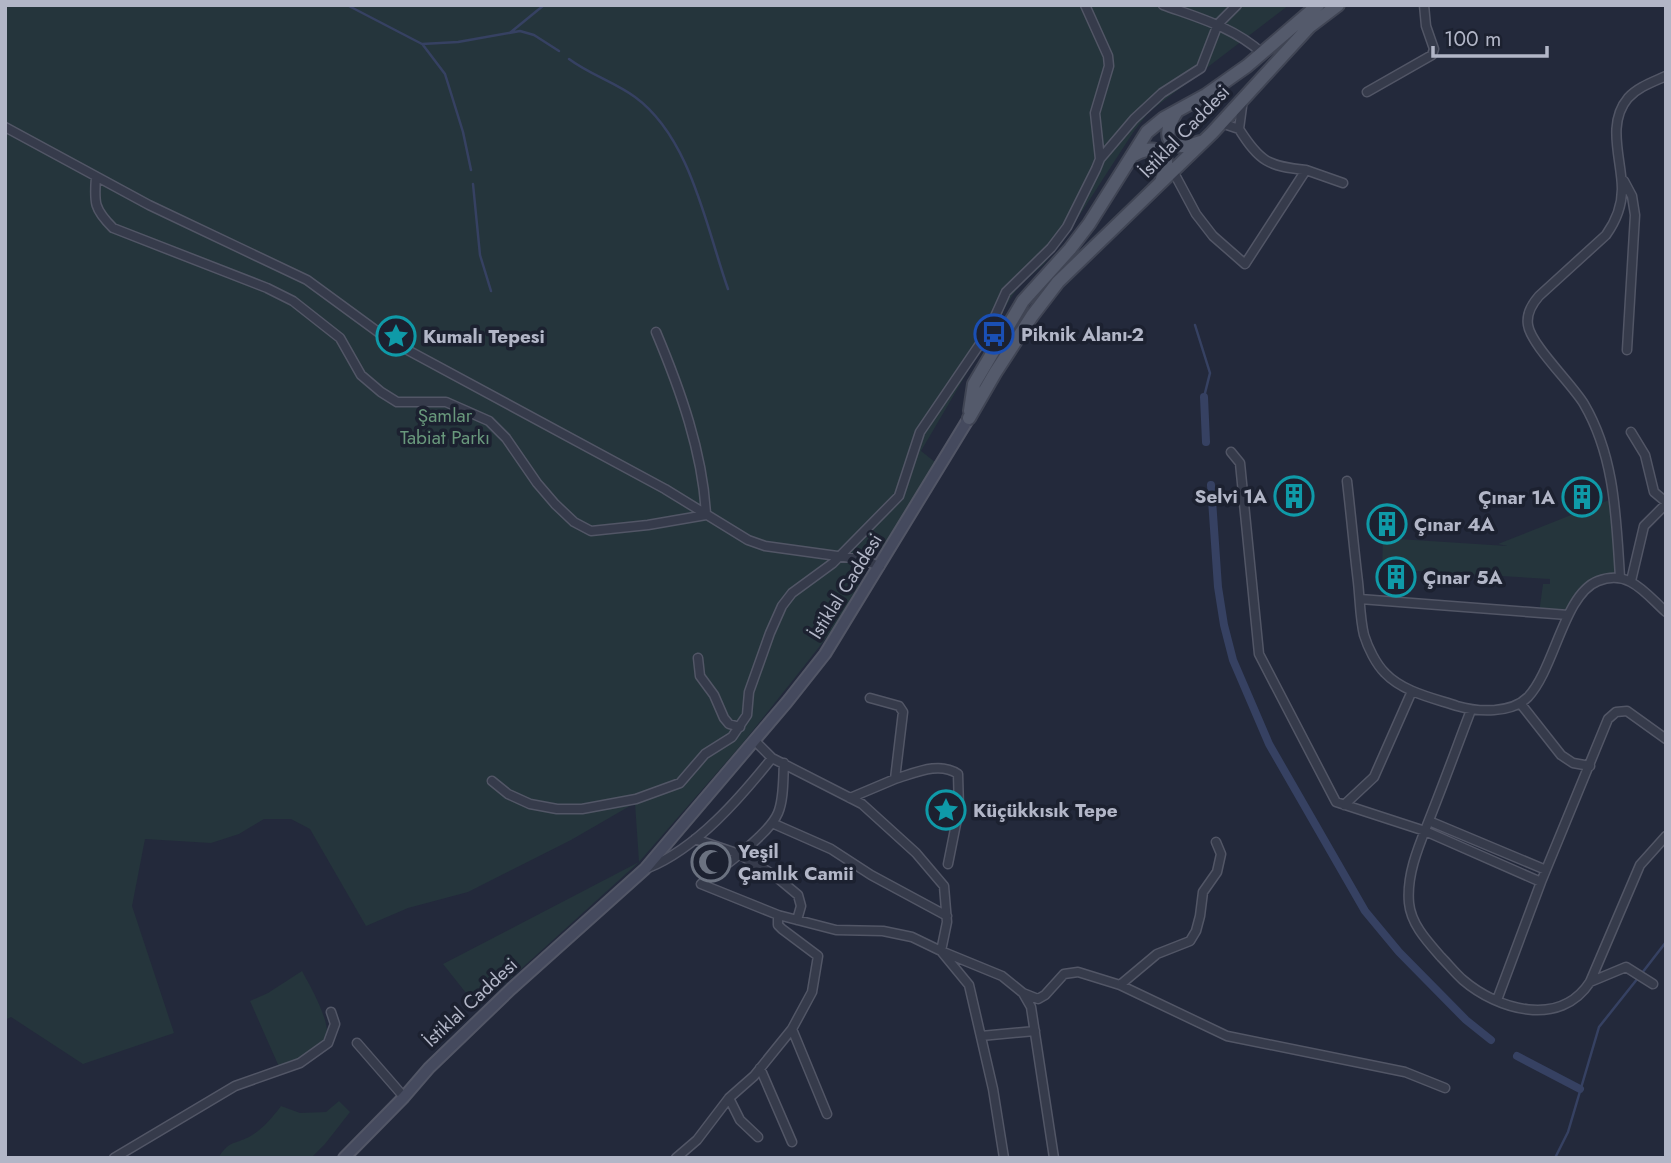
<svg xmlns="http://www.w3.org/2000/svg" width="1671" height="1163" viewBox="0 0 1671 1163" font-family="Jost,sans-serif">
<rect width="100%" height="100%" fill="#23293b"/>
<path fill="#25353c" d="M5,5H1289L1149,112L1134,131L1070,230L1044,264L1020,285L1012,296L921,451L935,462L882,550L864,552L854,566L859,585L834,628L801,670L742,744L639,862L478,1008L443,964L639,862L635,803L571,840L468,892L408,908L366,926L310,829L291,819H264L239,834L211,843L145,839L132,906L174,1033L83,1064L11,1017L5,1020Z
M1614,498L1620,577L1596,581L1568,615L1539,613L1543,584H1550V579L1382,569L1383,538L1507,546L1498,544Z
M302,971C310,986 336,1029 324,1044C314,1055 293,1062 280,1069L250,1001L268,993Z
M339,1101L350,1112L325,1144L311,1158H218C230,1140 233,1145 249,1137C262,1130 273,1117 281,1106L300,1113L326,1112Z"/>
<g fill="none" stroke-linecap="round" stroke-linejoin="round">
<path stroke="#364162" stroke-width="2.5" d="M347,5L422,44L458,42L520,31L534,35L559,51
M511,32L544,5
M423,45L445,74L463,132L471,170
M569,59C589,74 614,82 635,97C691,138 706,227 728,289
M473,184L480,255L491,291
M1195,325L1210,373L1204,397
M1642,973L1666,942
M1555,1158L1568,1132L1599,1027L1638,978"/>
<path stroke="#364162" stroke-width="8" d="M1204,397L1206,442
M1211,485L1218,587L1224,625L1233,660L1269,744L1365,911L1399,952L1466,1020L1491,1040
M1517,1056L1580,1089"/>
<g stroke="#525666" stroke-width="11">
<path id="minor" d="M1163,5C1199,18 1233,27 1262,53
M1367,92L1432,55L1434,49L1426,26L1424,5
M1221,123L1239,129L1243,99
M5,127L149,205L307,280L389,340L665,489L748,540L765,546L859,559L880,566
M1100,159L1134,119L1162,93L1201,68L1218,24L1237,5
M1306,170L1343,183
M1173,171L1196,214L1213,236L1245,264L1306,170C1268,166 1260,162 1239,129
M96,177C94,203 94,209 113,228L267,288L293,301L340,338L361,375L381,392L397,402H446L489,421L506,438L537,483L555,504L574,522L591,531L648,525L706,515C703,453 680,389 656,332
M1624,181L1632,196L1635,215L1627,350
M1631,432L1645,455L1654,492L1666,502
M1231,452L1240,463L1259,654L1336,802L1425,831L1541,882
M1347,481C1351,515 1354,549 1358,582C1360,600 1360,619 1364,635C1368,648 1376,664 1385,673C1403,692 1433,698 1457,706C1478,712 1511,714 1528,697C1555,668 1564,594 1598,581C1629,569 1645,593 1666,612
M1620,577C1616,517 1615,457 1584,404C1572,384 1531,345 1528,325C1526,313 1532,304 1539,296L1606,235C1616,221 1622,206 1622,189C1622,160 1606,124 1628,98C1638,87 1653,82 1666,76
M1631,581L1644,526L1666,504
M1360,599L1568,615
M698,658L700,676L714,695L724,718L729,724L740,727
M1520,703L1561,755L1573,763L1590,766
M1471,710C1458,744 1446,777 1433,810C1422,839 1406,871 1409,903C1411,924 1427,941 1441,957C1448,964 1455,973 1463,980C1498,1010 1560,1028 1590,982L1640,865L1666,836
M754,740L772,758L862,804L916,853L944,886L947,922L941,951L969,985L993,1089L1004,1158
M784,763C783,778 784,799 778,813C769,835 721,868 701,884L778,915L836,930L883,931L912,937L941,951L1002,976L1023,993L1031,1007L1054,1158
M895,779C915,773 939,761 958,774L959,809L948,864
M492,781L508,794L530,804L557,809H582L636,799L680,783L705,754L732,737L747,715L749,692L770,633L782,606L792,593L833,563L899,496L920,432L988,332L1006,292L1051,248L1067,227L1096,169L1100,159L1095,113L1109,66L1108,56L1085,5
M850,798L895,779L903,712L899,706L870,698
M1344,805L1374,777L1412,691
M1429,821L1546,870
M772,823L831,849L871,875L947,916
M695,839L739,854L774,875L798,895L801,906L797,920
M648,868C697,848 740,798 772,758
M1590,982L1626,967L1653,984
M1120,985L1157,954L1190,941L1196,931L1200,916L1203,892L1217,872L1221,854L1216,842
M1023,993L1038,999L1045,995L1064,974L1078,972L1120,985L1227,1036L1405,1072L1445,1088
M1497,1000L1541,882L1608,719L1616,712L1627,711L1666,739
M792,1029L827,1114
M981,1036L1035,1031
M357,1043L404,1097
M760,1068L792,1142
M729,1098L740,1120L758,1137
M114,1158L235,1086L300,1063L328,1043L335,1024L331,1012
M676,1158L697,1140L729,1098L754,1076L792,1029L812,992L818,956L782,929L778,925V915"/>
</g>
<g stroke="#525666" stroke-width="14">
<path id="secondary" d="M344,1158L404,1097L429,1068L511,989L645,869L787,702L825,654L969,418"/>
</g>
<g stroke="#404554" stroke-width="16">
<path id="primary" d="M1177,111C1160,137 1168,154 1200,142
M1132,156C1155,142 1175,151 1162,179
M970,411L974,384L1023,301L1070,249L1089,224L1147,132L1164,118L1206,95L1247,66L1318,5
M969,418L995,373L1032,316L1058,282L1212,133L1309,27L1338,5"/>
</g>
<use href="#minor" stroke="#363b4b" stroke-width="8"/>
<use href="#secondary" stroke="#454a5e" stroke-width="10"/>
<use href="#primary" stroke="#545a6b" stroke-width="12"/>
</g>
<defs>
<g id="bus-ring" transform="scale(2.0125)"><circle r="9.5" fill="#1c2130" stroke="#1a4fb4" stroke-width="1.5"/><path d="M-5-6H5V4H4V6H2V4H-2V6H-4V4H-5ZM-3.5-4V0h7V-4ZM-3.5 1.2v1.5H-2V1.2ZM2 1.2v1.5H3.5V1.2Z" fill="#1a4fb4"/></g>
<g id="sight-ring" transform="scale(2.0125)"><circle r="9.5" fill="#1c2130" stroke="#0f9aa8" stroke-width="1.5"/><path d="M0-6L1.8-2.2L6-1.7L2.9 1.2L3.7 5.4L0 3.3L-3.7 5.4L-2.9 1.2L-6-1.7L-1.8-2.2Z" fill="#0f9aa8"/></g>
<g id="building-ring" transform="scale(2.0125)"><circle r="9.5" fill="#1c2130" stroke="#0f9aa8" stroke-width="1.5"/><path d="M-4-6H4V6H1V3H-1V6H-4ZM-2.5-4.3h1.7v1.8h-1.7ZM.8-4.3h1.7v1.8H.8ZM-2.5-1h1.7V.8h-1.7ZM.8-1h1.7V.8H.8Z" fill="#0f9aa8"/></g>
<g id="mosque-ring" transform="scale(2.0125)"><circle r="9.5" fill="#1c2130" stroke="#6b7280" stroke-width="1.5"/><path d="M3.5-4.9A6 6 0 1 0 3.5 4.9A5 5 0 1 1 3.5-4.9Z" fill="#6b7280"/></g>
</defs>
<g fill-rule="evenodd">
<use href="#bus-ring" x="994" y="334"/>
<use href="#sight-ring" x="396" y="336"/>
<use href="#building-ring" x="1294" y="496"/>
<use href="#building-ring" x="1582" y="497"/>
<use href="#building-ring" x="1387" y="524"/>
<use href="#building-ring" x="1396" y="577"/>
<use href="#sight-ring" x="946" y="810"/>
<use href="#mosque-ring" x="711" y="862"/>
</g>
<g text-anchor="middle" stroke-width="7" stroke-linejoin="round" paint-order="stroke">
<g font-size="19" fill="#b2b6c7" stroke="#1c2130">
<text transform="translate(1184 131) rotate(-46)" y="7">İstiklal Caddesi</text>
<text transform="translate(845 586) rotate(-58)" y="7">İstiklal Caddesi</text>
<text transform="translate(470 1002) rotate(-43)" y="7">İstiklal Caddesi</text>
</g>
<g font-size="19" font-weight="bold" fill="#b2b6c7" stroke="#1c2130" text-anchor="start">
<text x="1021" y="341">Piknik Alanı-2</text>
<text x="423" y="343">Kumalı Tepesi</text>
<text x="1267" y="503" text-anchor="end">Selvi 1A</text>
<text x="1555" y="504" text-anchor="end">Çınar 1A</text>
<text x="1414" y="531">Çınar 4A</text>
<text x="1423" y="584">Çınar 5A</text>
<text x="973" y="817">Küçükkısık Tepe</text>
<text x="738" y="858">Yeşil<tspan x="738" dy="22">Çamlık Camii</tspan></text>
</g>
<g font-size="19" fill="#69987c" stroke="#1c2130">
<text x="445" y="422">Şamlar<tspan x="445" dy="22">Tabiat Parkı</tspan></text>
</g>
</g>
<rect width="1671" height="1163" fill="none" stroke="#b2b6c7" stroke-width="14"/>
<path d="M1433 46v10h114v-10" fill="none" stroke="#b2b6c7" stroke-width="3.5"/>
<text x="1444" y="46" font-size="21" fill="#b2b6c7" stroke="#1c2130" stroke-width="5" paint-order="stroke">100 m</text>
</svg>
